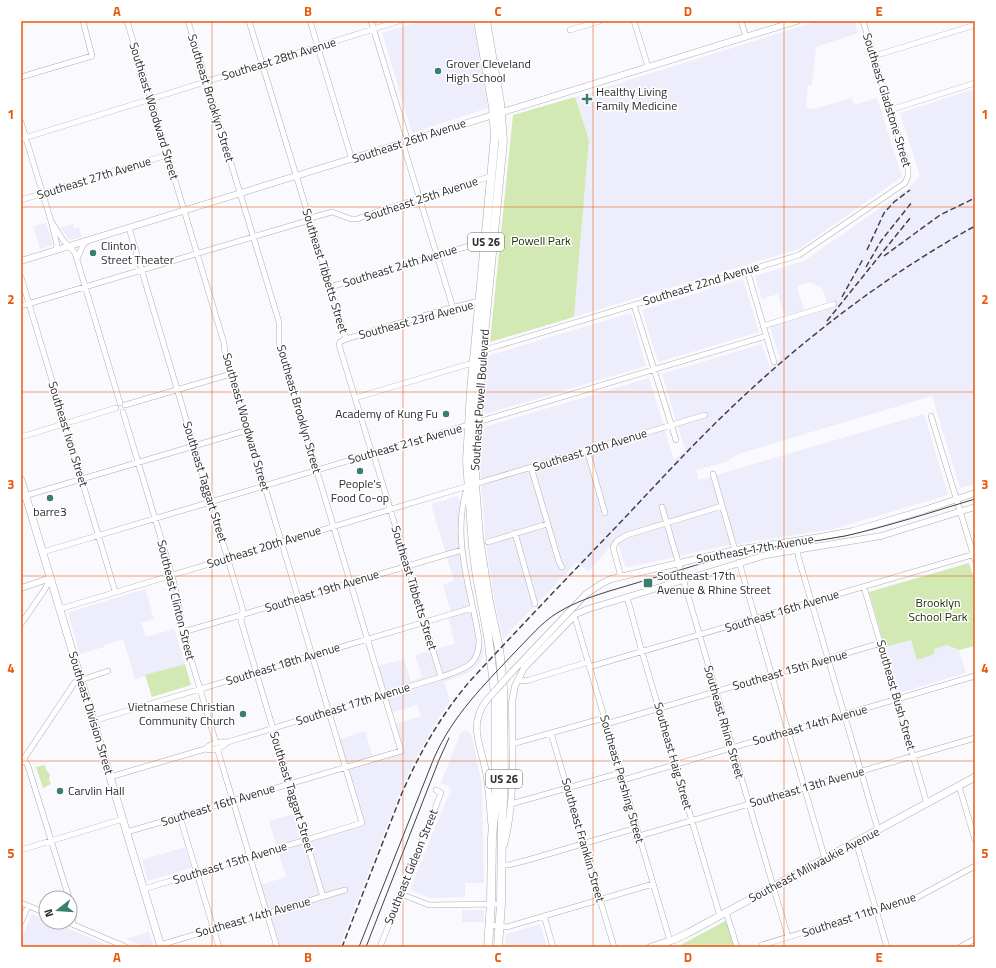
<svg xmlns="http://www.w3.org/2000/svg" width="996" height="968" viewBox="0 0 996 968" font-family="'Titillium Web',sans-serif">
<rect width="100%" height="100%" fill="#f9f9fe"/>
<path fill="#eeedfc" d="M422,21H473L488,108L412,133L382,33Z
M818,21H855L858,33L816,47L812,85H808L806,108L814,109L851,98L854,105L877,98L902,177L799,249L574,317L589,140L575,97Z
M975,89V484L960,488L932,396L738,454L726,462L696,470L699,480L924,414L948,495L833,529L725,546L628,567L625,566L617,539L588,572L577,562L503,639L495,604L485,536L479,451L481,428L649,378L674,460L685,450L662,374L762,344L770,368L780,359L770,327L833,308L835,301L834,300L827,302L822,288L810,282L797,286L804,310L784,315L778,294L762,299L755,276L804,261L909,188L920,176L900,113Z
M46,223L53,245L40,249L33,226Z
M73,224L74,228L79,227L82,237L69,240L61,228Z
M743,279L759,332L658,362L642,310Z
M631,313L646,366L486,414L483,411L487,356Z
M458,496L464,515L465,544L468,567L482,648L484,650L482,656L479,663L473,669L467,673L444,682L450,701L431,731L408,773L339,947H278L260,885L286,877L269,821L300,812L307,838L360,822L336,740L365,731L373,757L400,749L392,725L421,716L417,705L389,713L376,667L404,659L411,681L422,677L415,655L454,644L455,643L447,614L451,612L443,585L454,581L431,504Z
M145,589L154,619L141,623L146,637L174,629L185,664L135,679L123,639L104,645V647L80,654L69,617L70,612Z
M911,640L917,659L935,654L934,649L947,645L959,650L966,673L899,693L885,647Z
M465,730L468,731L471,734L482,784L484,883H465V897L430,898L410,890L447,798L452,792L448,786L441,783L460,734Z
M185,847L191,868L148,881L142,860Z
M462,910H484V922H462Z
M32,914L46,919V922H52L112,947H21V939Z
M540,924L547,947H505L506,934Z
M149,932L154,947H145L126,939Z"/>
<path fill="#d3e9b3" d="M575,97L589,140L574,317L490,342L513,115Z
M969,563L975,582V646L959,650L947,645L934,649L935,654L917,660L911,640L885,647L869,592Z
M185,664L191,685L152,697L145,675Z
M45,765L46,770L50,774L49,780L51,784L43,788L36,767Z
M727,920L735,947H677Z"/>
<g fill="none" stroke-linecap="round" stroke-linejoin="round">
<g stroke="#adadb3" stroke-width="6">
<path id="minor" d="M127,21L224,343L225,353L297,594V605L362,823L144,889
M249,21L346,339
M310,21L352,160
M371,21L408,142
M634,21L648,67
M741,21L746,37
M570,30L600,21
M874,56L975,25
M21,77L92,56L83,21
M890,110L975,83
M21,122L51,221L57,245L56,250
M21,139L151,99L399,21
M403,144L453,308
M21,200L167,155
M51,221L63,240L75,253L120,403
M129,228L243,610L241,621L323,897
M77,259L82,247L86,241
M747,270L774,362
M21,277L115,591
M330,287L486,241
M634,305L676,440
M21,306L310,220L314,217L332,212L351,219H357L376,212L492,176
M763,326L834,304
M480,348L487,349L491,348L799,255L905,183L908,176V168L863,21
M355,398L469,364L475,365
M125,405L231,374
M123,412L172,575L178,600L183,632L216,743
M931,416L975,560
M21,437L116,408
M587,450L605,513
M531,467L559,562L562,567
M713,474L735,550
M475,484L705,415
M21,497L248,430
M662,507L788,937
M515,533L535,604
M488,542L547,524
M798,550V556L878,830
M43,552L766,336
M739,562L825,859
M621,577L613,547L617,541L627,535L722,506
M864,587L927,804
M627,597L642,652L720,916
M60,609L468,486
M574,617L576,621L670,941
M21,624L45,589L51,578
M183,632L462,550
M589,667L975,554
M441,677L375,459L370,447L339,345L340,342L346,339L447,309L475,302L480,303
M517,680L523,681L529,680L588,662
M93,721L472,608
M606,724L881,643
M551,733L614,947
M512,744L604,718
M217,748L277,947
M205,749C211,743 220,741 228,742L441,677C462,669 480,667 479,639C471,589 451,538 467,488
M24,759L28,766L69,898
M21,763L75,682L108,671
M110,777L205,749C213,751 222,748 228,742
M623,780L975,676
M959,786L975,840
M511,804L620,773
M180,817L219,947
M127,832L401,751L279,345V322L188,21
M639,836L975,738
M856,842L887,947
M21,850L123,819
M501,865H508L528,860L636,828
M401,894L429,905L501,904
M70,902L74,914L72,924
M21,903L46,913
M726,912L737,947
M544,916L553,947
M21,922L28,906
M67,922L126,947
M490,925L507,927L653,884
M160,945L345,890
M762,945L916,898L975,866
M380,947L441,793L436,790
M960,947L975,939"/>
</g>
<g stroke="#adadb3" stroke-width="7">
<path id="tertiary" d="M21,261L797,21
M21,588L51,578
M511,673L586,594L601,584L611,579L735,550L820,537L853,531L924,510L975,493
M486,701C468,726 481,746 486,772C489,789 490,805 491,822
M504,845C516,799 512,749 512,702L515,686L524,668L576,614L588,609L766,555L881,536L975,507"/>
</g>
<g stroke="#adadb3" stroke-width="8">
<path id="secondary" d="M21,480L161,947
M651,947L673,940L688,933L975,777"/>
</g>
<g stroke="#adadb3" stroke-width="9">
<path id="primary" d="M478,21L493,107L495,136L471,391L467,461L473,547L477,577L488,636L496,701V795L492,837L491,903L488,947
M486,21L500,103L503,141L481,365L475,451V484L479,538L489,602L499,648L503,688L504,782L502,822L501,904L498,947"/>
</g>
<use href="#minor" stroke="#fff" stroke-width="5"/>
<use href="#tertiary" stroke="#fff" stroke-width="6"/>
<use href="#secondary" stroke="#fff" stroke-width="7"/>
<use href="#primary" stroke="#fff" stroke-width="8"/>
<path stroke="#424244" stroke-width="1" d="M359,947L434,758C453,715 484,685 516,651C529,638 541,623 557,613C583,597 614,590 643,581C678,571 713,559 749,551C780,545 813,542 845,536C889,526 932,512 975,499
M366,947L439,760L449,738"/>
<path stroke="#424244" stroke-width="1.5" stroke-dasharray="6 3" stroke-linecap="butt" d="M867,250L884,213L894,202L910,190
M884,256L940,215L975,198
M866,267L881,241L912,202
M842,297L863,259
M827,321L911,217
M342,947L402,793C420,752 441,715 470,681C518,629 567,578 616,527C654,487 691,446 731,408C803,339 888,274 975,226"/>
<g stroke="#adadb3" stroke-width="7" stroke-linecap="butt">
<path id="tertiary-bridge" d="M486,701L511,673"/>
</g>
<use href="#tertiary-bridge" stroke="#fff" stroke-width="6"/>
</g>
<path fill="none" stroke="#e8590c" stroke-width="1" stroke-opacity="0.55" d="M212,21V947M403,21V947M593,21V947M784,21V947M21,207H975M21,392H975M21,576H975M21,761H975"/>
<g fill="#3a7e71" stroke="#fff" stroke-width="1.5">
<circle cx="438" cy="71" r="4"/>
<path d="M585 93h4v4h4v4h-4v4h-4v-4h-4v-4h4z"/>
<circle cx="93" cy="253" r="4"/>
<circle cx="446" cy="414" r="4"/>
<circle cx="360" cy="471" r="4"/>
<circle cx="50" cy="498" r="4"/>
<rect x="643" y="578" width="10" height="10" rx="2"/>
<circle cx="243" cy="714" r="4"/>
<circle cx="60" cy="791" r="4"/>
</g>
<g text-anchor="middle" stroke-width="3" stroke-linejoin="round" paint-order="stroke">
<g fill="#fff" stroke="#6b6b6d" stroke-width="1">
<rect x="468" y="233" width="36" height="18" rx="3"/>
<rect x="486" y="770" width="36" height="18" rx="3"/>
</g>
<g font-size="11" font-weight="bold" fill="#2c2c2e">
<text x="486" y="246">US 26</text>
<text x="504" y="783">US 26</text>
</g>
<g font-size="12" fill="#2c2c2e" stroke="#fff">
<text transform="translate(279 59) rotate(-17)" y="4">Southeast 28th Avenue</text>
<text transform="translate(211 98) rotate(73)" y="4">Southeast Brooklyn Street</text>
<text transform="translate(887 100) rotate(73)" y="4">Southeast Gladstone Street</text>
<text transform="translate(154 111) rotate(73)" y="4">Southeast Woodward Street</text>
<text transform="translate(409 141) rotate(-18)" y="4">Southeast 26th Avenue</text>
<text transform="translate(94 178) rotate(-17)" y="4">Southeast 27th Avenue</text>
<text transform="translate(421 199) rotate(-18)" y="4">Southeast 25th Avenue</text>
<text transform="translate(400 266) rotate(-17)" y="4">Southeast 24th Avenue</text>
<text transform="translate(325 271) rotate(73)" y="4">Southeast Tibbetts Street</text>
<text transform="translate(701 284) rotate(-17)" y="4">Southeast 22nd Avenue</text>
<text transform="translate(416 320) rotate(-15)" y="4">Southeast 23rd Avenue</text>
<text transform="translate(480 400) rotate(-86)" y="4">Southeast Powell Boulevard</text>
<text transform="translate(299 409) rotate(74)" y="4">Southeast Brooklyn Street</text>
<text transform="translate(246 422) rotate(74)" y="4">Southeast Woodward Street</text>
<text transform="translate(68 434) rotate(73)" y="4">Southeast Ivon Street</text>
<text transform="translate(405 444) rotate(-16)" y="4">Southeast 21st Avenue</text>
<text transform="translate(590 450) rotate(-17)" y="4">Southeast 20th Avenue</text>
<text transform="translate(205 482) rotate(73)" y="4">Southeast Taggart Street</text>
<text transform="translate(264 547) rotate(-17)" y="4">Southeast 20th Avenue</text>
<text transform="translate(755 549) rotate(-10)" y="4">Southeast 17th Avenue</text>
<text transform="translate(414 588) rotate(73)" y="4">Southeast Tibbetts Street</text>
<text transform="translate(322 591) rotate(-17)" y="4">Southeast 19th Avenue</text>
<text transform="translate(176 600) rotate(76)" y="4">Southeast Clinton Street</text>
<text transform="translate(782 611) rotate(-17)" y="4">Southeast 16th Avenue</text>
<text transform="translate(283 664) rotate(-17)" y="4">Southeast 18th Avenue</text>
<text transform="translate(790 670) rotate(-16)" y="4">Southeast 15th Avenue</text>
<text transform="translate(896 695) rotate(74)" y="4">Southeast Bush Street</text>
<text transform="translate(353 704) rotate(-17)" y="4">Southeast 17th Avenue</text>
<text transform="translate(91 713) rotate(73)" y="4">Southeast Division Street</text>
<text transform="translate(724 722) rotate(74)" y="4">Southeast Rhine Street</text>
<text transform="translate(810 725) rotate(-16)" y="4">Southeast 14th Avenue</text>
<text transform="translate(673 756) rotate(74)" y="4">Southeast Haig Street</text>
<text transform="translate(622 779) rotate(74)" y="4">Southeast Pershing Street</text>
<text transform="translate(807 787) rotate(-16)" y="4">Southeast 13th Avenue</text>
<text transform="translate(292 792) rotate(73)" y="4">Southeast Taggart Street</text>
<text transform="translate(218 805) rotate(-17)" y="4">Southeast 16th Avenue</text>
<text transform="translate(583 840) rotate(74)" y="4">Southeast Franklin Street</text>
<text transform="translate(230 863) rotate(-17)" y="4">Southeast 15th Avenue</text>
<text transform="translate(814 865) rotate(-28)" y="4">Southeast Milwaukie Avenue</text>
<text transform="translate(411 867) rotate(-68)" y="4">Southeast Gideon Street</text>
<text transform="translate(859 915) rotate(-18)" y="4">Southeast 11th Avenue</text>
<text transform="translate(253 917) rotate(-16)" y="4">Southeast 14th Avenue</text>
</g>
<g font-size="12" fill="#2c2c2e" stroke="#fff" text-anchor="start">
<text x="446" y="68">Grover Cleveland<tspan x="446" dy="14">High School</tspan></text>
<text x="596" y="96">Healthy Living<tspan x="596" dy="14">Family Medicine</tspan></text>
<text x="101" y="250">Clinton<tspan x="101" dy="14">Street Theater</tspan></text>
<text x="438" y="418" text-anchor="end">Academy of Kung Fu</text>
<text x="360" y="488" text-anchor="middle">People's<tspan x="360" dy="14">Food Co-op</tspan></text>
<text x="50" y="516" text-anchor="middle">barre3</text>
<text x="657" y="580">Southeast 17th<tspan x="657" dy="14">Avenue &amp; Rhine Street</tspan></text>
<text x="235" y="711" text-anchor="end">Vietnamese Christian<tspan x="235" dy="14">Community Church</tspan></text>
<text x="68" y="795">Carvlin Hall</text>
</g>
<g font-size="12" fill="#222e09" stroke="#fff">
<text x="541" y="245">Powell Park</text>
<text x="938" y="607">Brooklyn<tspan x="938" dy="14">School Park</tspan></text>
</g>
</g>
<rect width="996" height="968" fill="none" stroke="#ffffff" stroke-width="44"/>
<g transform="translate(58 910) rotate(253)"><circle r="19" fill="#ffffff" stroke="#ababab"/>
<path d="M0-3L7 15L0 10L-7 15Z" fill="#3a7e71"/>
<text y="-6" font-size="11" font-weight="bold" text-anchor="middle" fill="#2c2c2e">N</text>
</g>
<rect x="22" y="22" width="952" height="924" fill="none" stroke="#e8590c" stroke-width="1.5"/>
<g font-size="13" text-anchor="middle" font-weight="bold" fill="#e8590c">
<text x="117" y="16">A</text>
<text x="308" y="16">B</text>
<text x="498" y="16">C</text>
<text x="688" y="16">D</text>
<text x="879" y="16">E</text>
<text x="11" y="119">1</text>
<text x="985" y="119">1</text>
<text x="11" y="304">2</text>
<text x="985" y="304">2</text>
<text x="11" y="489">3</text>
<text x="985" y="489">3</text>
<text x="11" y="673">4</text>
<text x="985" y="673">4</text>
<text x="11" y="858">5</text>
<text x="985" y="858">5</text>
<text x="117" y="962">A</text>
<text x="308" y="962">B</text>
<text x="498" y="962">C</text>
<text x="688" y="962">D</text>
<text x="879" y="962">E</text>
</g>
</svg>
